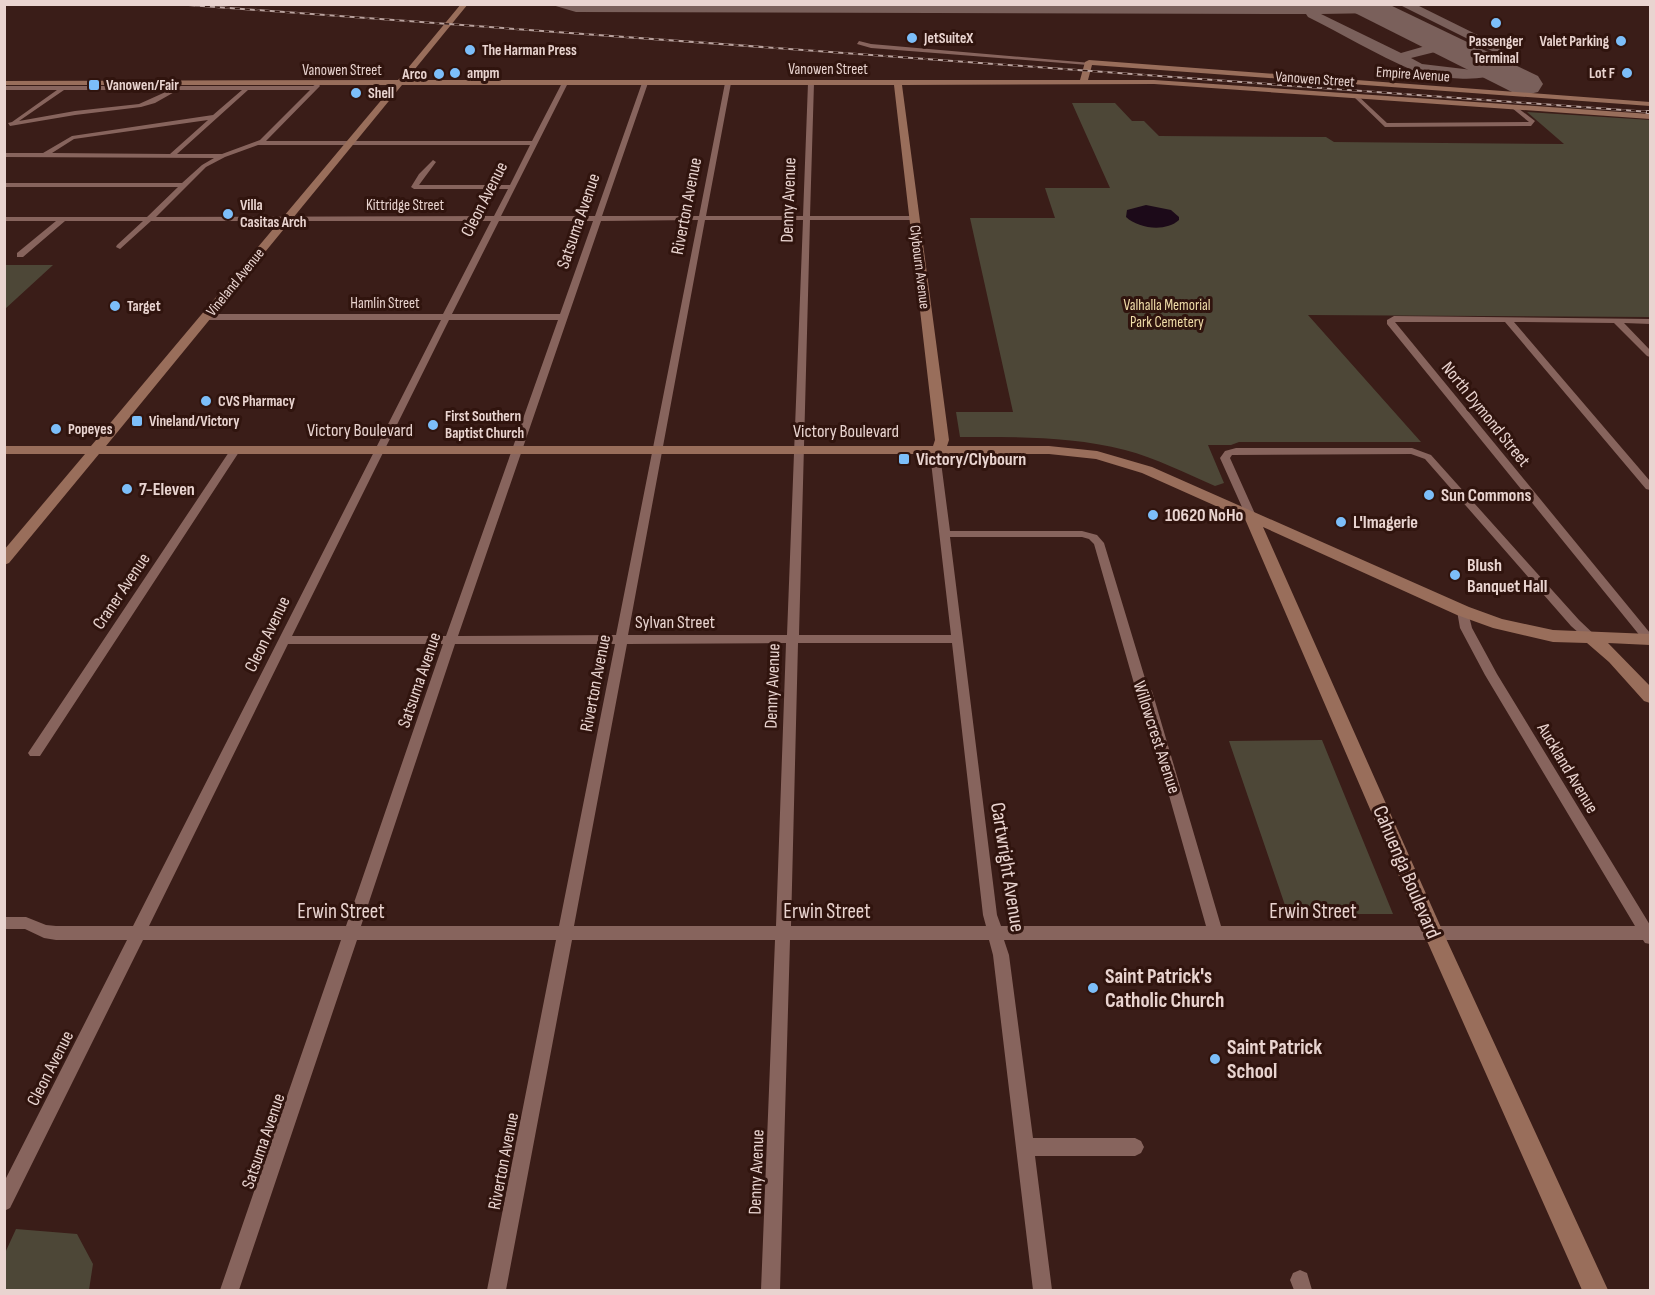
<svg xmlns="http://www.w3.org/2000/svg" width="1655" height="1295" viewBox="0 0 1655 1295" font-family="'Sofia Sans Condensed',sans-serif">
<rect width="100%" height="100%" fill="#3a1d18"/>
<path fill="#4d4737" d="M1072,103H1115L1132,121H1144L1159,136L1326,137L1334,142L1564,144L1527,112L1650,120V317L1308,315L1421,442H1239L1231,445H1208L1224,483L1215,486C1185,473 1156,458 1125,450C1070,436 1016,437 960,437L956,412H1013L970,218H1055L1045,188H1110Z
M5,265H53L5,309Z
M1322,740L1393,914H1288L1229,741Z
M16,1229L77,1234L93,1264L89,1290H5V1253Z"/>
<path fill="#1c0a19" d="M1146,205L1171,210L1179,217V220C1166,232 1139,229 1126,217L1127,210Z"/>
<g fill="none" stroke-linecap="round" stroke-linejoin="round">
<path fill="#7a605b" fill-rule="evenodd" d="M549,4L1374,6L1378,7L1380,10L1378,13L1321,14L1401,53L1429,45L1426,39L1428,36H1438L1444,44L1439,51L1411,58L1422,64L1481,71L1484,64H1494L1498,71C1485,85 1429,77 1412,70C1377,55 1342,34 1308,17L1306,14L576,12Z
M1398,4H1415L1504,48L1502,51H1492Z"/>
<path fill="#7a605b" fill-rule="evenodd" d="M1347,4H1388L1538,76L1543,84L1538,92L1525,95L1512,92L1351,11Z"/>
<path fill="#87645d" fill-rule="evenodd" d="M859,41L871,44L1091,63L1088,65L871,48L857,44Z
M565,81L568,83L501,216H595L642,83L645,81L648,83L602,216H699L725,83L728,81L731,83L706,216H803L808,83L811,81L814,83L810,216H914L918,218L914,220H810L799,635H951L931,462L936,448H942L944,450L941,462L950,531H1082L1097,535L1104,543L1147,685L1152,691L1221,926H1635L1485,675L1460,628L1457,611L1459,608H1467L1472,628L1497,674L1650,925V944L1645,943L1643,940H1004L1009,955L1033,1138H1135L1141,1141L1144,1147L1141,1153L1135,1156H1035L1052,1290H1033L993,955L989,940H790L780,1290H761L775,940H572L506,1290H487L556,940H357L239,1290H220L341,940H143L10,1208L4,1211V1182L127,940H56L44,938L25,929H4V917H26L46,925L56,926H133L441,320H206L202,317L206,314H443L491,221H151L120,249L116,247L117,245L143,221H65L23,257H17V253L56,221H4V217H147L178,187H4V183H182L202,165L214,158L4,157V153H43L72,136L213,115L242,90H178L155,103L141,107L75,115L10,126L8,123L12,122L57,90H4V86H313L318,83L320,86L266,141H532L562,83ZM64,90H170L139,104L75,111L19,121ZM248,90H310L260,140L222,154H177ZM208,120L170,154L52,153L74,139ZM258,145H530L510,185H419L436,162L433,160L419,174L411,187L414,189H508L494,216L156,217L206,167L225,157ZM698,220L616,635L458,636L601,221ZM705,220H803L787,635H628ZM499,221H593L560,314H452ZM449,320H558L446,636H292ZM950,537H1082L1089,539L1094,544L1135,687L1140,693L1206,926H1001L997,915ZM786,643L776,926H574L627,644ZM798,643H952L983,915L986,926H791ZM288,644H443L346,926H149ZM455,644H615L559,926H361Z
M1356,94L1387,123L1529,122L1512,108L1514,105L1535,121L1531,126L1385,127L1354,97Z
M1394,316L1650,319V324L1624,323L1650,350V357L1647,356L1614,323L1514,322L1650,481V490L1646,489L1505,322H1395L1650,633V643L1645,642L1387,324V320Z
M236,446L241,449L40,756H30L28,753L30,750L231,449Z
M1236,448H1412L1431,455L1579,620L1599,639L1597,642H1589L1571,626L1425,459L1411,454L1232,455L1230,458L1256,516L1251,519L1246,516L1220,458L1225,451Z
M1300,1270L1307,1273L1312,1290H1294L1290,1280L1293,1273Z"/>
<path fill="#996e5b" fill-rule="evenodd" d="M461,4H468L406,80H1080L1085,62L1089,60L1650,102V106L1092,65L1088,80H1154L1650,114V119L1154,84L902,85L949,440L947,446H1049L1097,451L1152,467L1469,607L1502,619L1553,630L1650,634V645L1608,643L1650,686V703L1644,701L1609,662L1587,643L1553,642L1493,628L1457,615L1263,527L1443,932L1608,1290H1582L1423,932L1245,519L1142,473L1096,459L1049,454H99L9,563L4,565V550L85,454H4V446H91L394,85H4V81L398,80ZM402,85H894L935,440L933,446H106Z"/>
<g stroke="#b9a29e" stroke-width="2">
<path id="rail-far1" d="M175,4L1650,112"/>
</g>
<g stroke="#b9a29e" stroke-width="4">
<path id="rail" d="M1647,112H1650"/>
</g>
<use href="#rail-far1" stroke="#30140e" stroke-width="1.5" stroke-dasharray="5" stroke-linecap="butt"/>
<use href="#rail" stroke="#30140e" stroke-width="2" stroke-dasharray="7" stroke-linecap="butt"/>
</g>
<g fill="#7cbef9" stroke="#30140e" stroke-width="2">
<circle cx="1496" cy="23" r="6"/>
<circle cx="912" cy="38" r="6"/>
<circle cx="1621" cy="41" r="6"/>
<circle cx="470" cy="50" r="6"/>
<circle cx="455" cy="73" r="6"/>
<circle cx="1627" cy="73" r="6"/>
<circle cx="439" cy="74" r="6"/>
<rect x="88" y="79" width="12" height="12" rx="3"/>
<circle cx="356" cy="93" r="6"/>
<circle cx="228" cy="214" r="6"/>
<circle cx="115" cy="306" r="6"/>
<circle cx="206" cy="401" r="6"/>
<rect x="131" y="415" width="12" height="12" rx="3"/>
<circle cx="433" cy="425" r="6"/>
<circle cx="56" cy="429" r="6"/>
<rect x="898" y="453" width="12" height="12" rx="3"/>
<circle cx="127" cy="489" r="6"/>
<circle cx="1429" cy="495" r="6"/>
<circle cx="1153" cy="515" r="6"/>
<circle cx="1341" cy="522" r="6"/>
<circle cx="1455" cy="575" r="6"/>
<circle cx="1093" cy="988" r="6"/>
<circle cx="1215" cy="1059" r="6"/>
</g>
<g text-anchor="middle" stroke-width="6" stroke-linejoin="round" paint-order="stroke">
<g font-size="15" font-weight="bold" fill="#e9d4d0" stroke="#30140e" text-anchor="start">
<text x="924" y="43">JetSuiteX</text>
<text x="1496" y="46" text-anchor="middle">Passenger<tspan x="1496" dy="17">Terminal</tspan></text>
<text x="1609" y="46" text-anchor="end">Valet Parking</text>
<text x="482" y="55">The Harman Press</text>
<text x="467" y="78">ampm</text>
<text x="1615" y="78" text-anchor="end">Lot F</text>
<text x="427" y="79" text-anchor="end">Arco</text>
<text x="106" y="90">Vanowen/Fair</text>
<text x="368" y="98">Shell</text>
<text x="240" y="210">Villa<tspan x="240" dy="17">Casitas Arch</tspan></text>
<text x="127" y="311">Target</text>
<text x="218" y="406">CVS Pharmacy</text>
<text x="445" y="421">First Southern<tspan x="445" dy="17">Baptist Church</tspan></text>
<text x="149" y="426">Vineland/Victory</text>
<text x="68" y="434">Popeyes</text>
</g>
<g font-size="15" fill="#e9d4d0" stroke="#30140e">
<text x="828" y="74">Vanowen Street</text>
<text x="342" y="75">Vanowen Street</text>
<text transform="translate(1413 74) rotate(4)" y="5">Empire Avenue</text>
<text transform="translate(1315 79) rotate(4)" y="5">Vanowen Street</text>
<text x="405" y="210">Kittridge Street</text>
<text transform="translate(920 267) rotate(83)" y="5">Clybourn Avenue</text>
<text transform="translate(235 282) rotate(-51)" y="5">Vineland Avenue</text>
<text x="385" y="308">Hamlin Street</text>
</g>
<g font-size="15" fill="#f1dda8" stroke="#30140e">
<text x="1167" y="310">Valhalla Memorial<tspan x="1167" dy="17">Park Cemetery</tspan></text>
</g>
<g font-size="18" fill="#e9d4d0" stroke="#30140e">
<text transform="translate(484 199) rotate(-63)" y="6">Cleon Avenue</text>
<text transform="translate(788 200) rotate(-88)" y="6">Denny Avenue</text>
<text transform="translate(686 206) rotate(-79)" y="6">Riverton Avenue</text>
<text transform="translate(578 221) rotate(-71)" y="6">Satsuma Avenue</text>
<text transform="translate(1486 414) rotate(51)" y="6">North Dymond Street</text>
<text x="360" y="436">Victory Boulevard</text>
<text x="846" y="437">Victory Boulevard</text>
<text transform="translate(121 591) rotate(-56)" y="6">Craner Avenue</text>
<text x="675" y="628">Sylvan Street</text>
<text transform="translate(267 634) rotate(-64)" y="6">Cleon Avenue</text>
<text transform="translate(419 680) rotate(-71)" y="6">Satsuma Avenue</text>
<text transform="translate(595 683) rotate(-79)" y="6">Riverton Avenue</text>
<text transform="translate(772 686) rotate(-88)" y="6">Denny Avenue</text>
<text transform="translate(1157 737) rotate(72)" y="6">Willowcrest Avenue</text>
<text transform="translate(1568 768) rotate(59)" y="6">Auckland Avenue</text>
<text transform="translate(50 1068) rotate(-63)" y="6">Cleon Avenue</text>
<text transform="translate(263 1141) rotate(-71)" y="6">Satsuma Avenue</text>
<text transform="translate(503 1161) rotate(-79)" y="6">Riverton Avenue</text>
<text transform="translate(756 1172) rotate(-88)" y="6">Denny Avenue</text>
</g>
<g font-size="18" font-weight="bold" fill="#e9d4d0" stroke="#30140e" text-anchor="start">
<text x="916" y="465">Victory/Clybourn</text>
<text x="139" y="495">7-Eleven</text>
<text x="1441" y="501">Sun Commons</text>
<text x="1165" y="521">10620 NoHo</text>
<text x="1353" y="528">L'Imagerie</text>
<text x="1467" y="571">Blush<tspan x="1467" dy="21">Banquet Hall</tspan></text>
</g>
<g font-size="21" fill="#e9d4d0" stroke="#30140e">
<text transform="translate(1008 867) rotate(81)" y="7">Cartwright Avenue</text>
<text transform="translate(1407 872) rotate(67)" y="7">Cahuenga Boulevard</text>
<text x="341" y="918">Erwin Street</text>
<text x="827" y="918">Erwin Street</text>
<text x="1313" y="918">Erwin Street</text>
</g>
<g font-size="21" font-weight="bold" fill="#e9d4d0" stroke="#30140e" text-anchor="start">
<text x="1105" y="983">Saint Patrick's<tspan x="1105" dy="24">Catholic Church</tspan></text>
<text x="1227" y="1054">Saint Patrick<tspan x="1227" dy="24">School</tspan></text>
</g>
</g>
<rect width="1655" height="1295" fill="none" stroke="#e9d4d0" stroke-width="12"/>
</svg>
